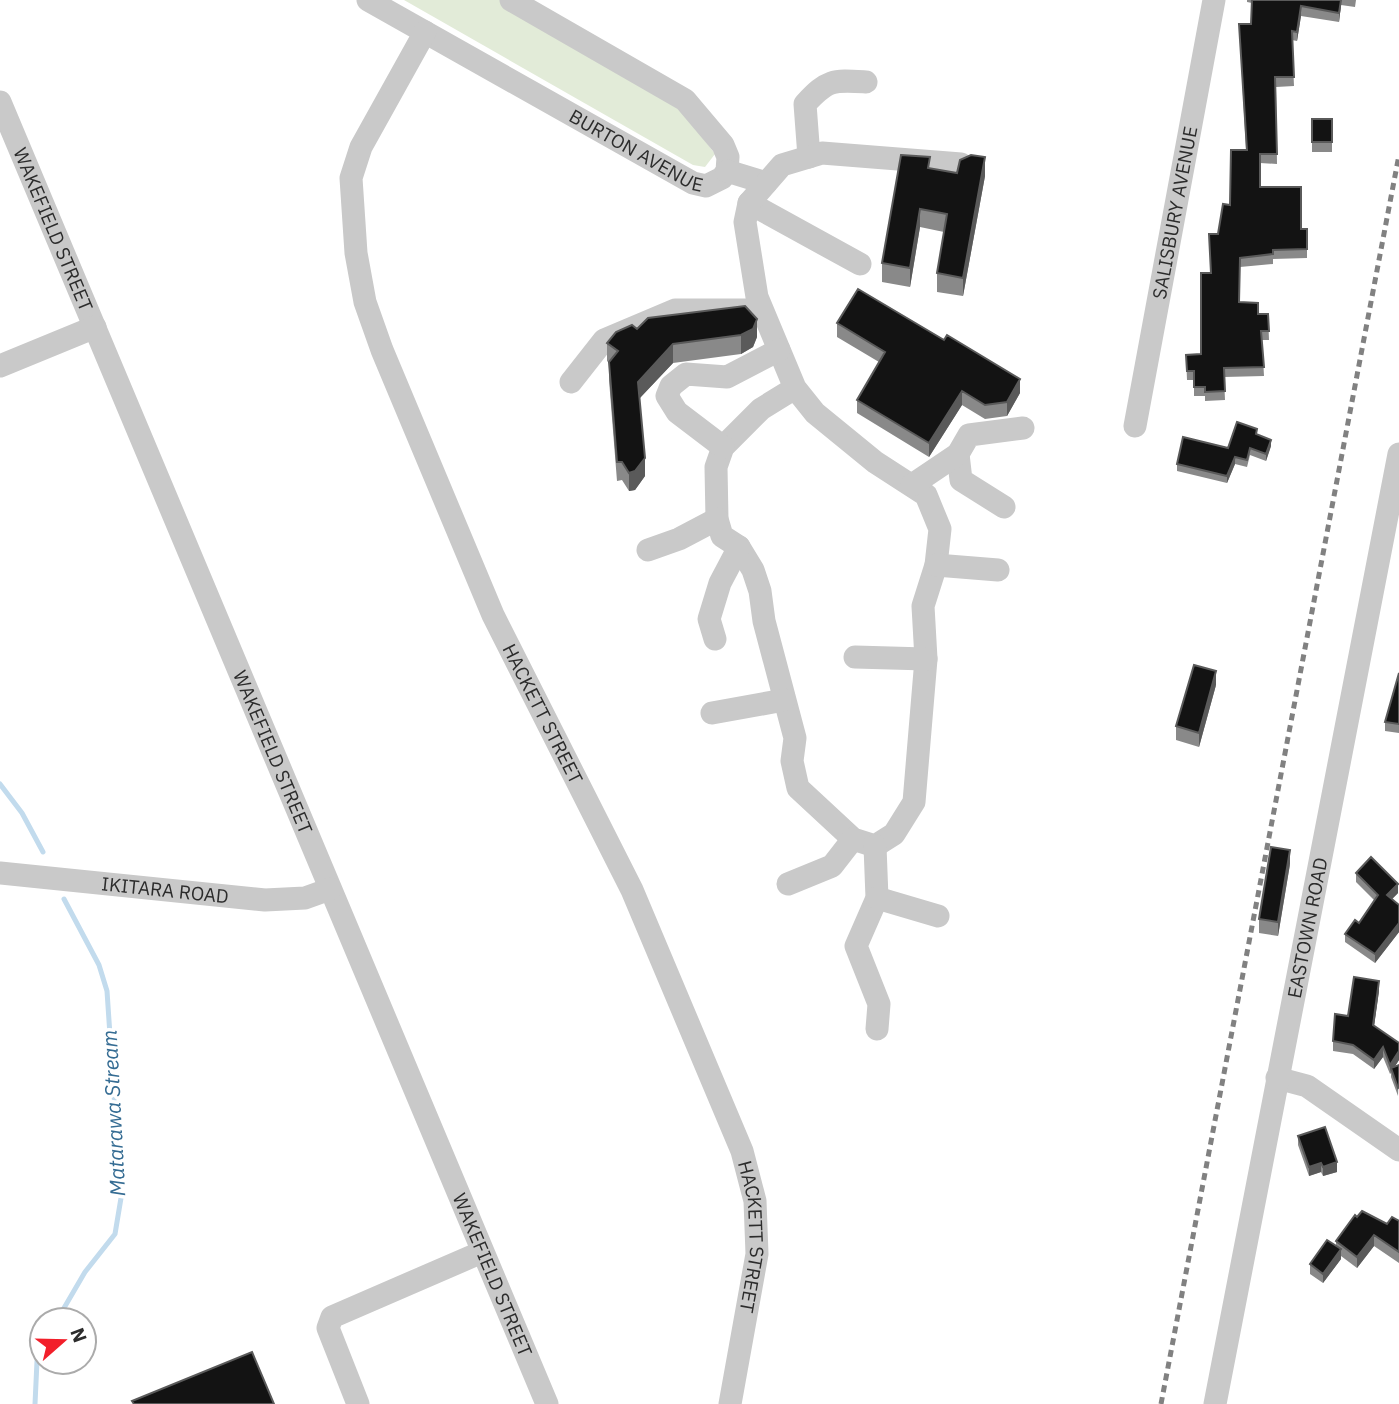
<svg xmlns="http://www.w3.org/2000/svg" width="1399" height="1404" viewBox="0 0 1399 1404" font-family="'IBM Plex Sans',sans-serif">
<rect width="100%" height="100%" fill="#fff"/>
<path fill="#e2ebd8" d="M404,0H510L662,83L715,154L705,167L693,165Z"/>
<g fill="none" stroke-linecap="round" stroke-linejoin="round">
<path stroke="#c2dbed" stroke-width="5" d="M0,784L22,813L43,852
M57,1320L85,1272L115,1234L121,1198L107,991L99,965L64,899
M35,1404L37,1361L42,1350"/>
<g stroke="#c9c9c9" stroke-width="23">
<path id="s1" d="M368,0L693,183L706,186L722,178L727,171L728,157L723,145L685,100L511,0"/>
<path id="s2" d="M425,32L361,147L351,178L356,253L365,302L382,350L493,615L632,890L742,1151L755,1201L757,1254L730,1404"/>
<path id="s3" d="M0,102L547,1404"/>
<path d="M809,157L805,104C828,79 833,80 866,82"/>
<path d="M727,171L766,183"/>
<path d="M749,203L860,264"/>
<path d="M0,366L95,327"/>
<path d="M571,382L604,340L675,310H751"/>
<path d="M795,388L761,409L723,447L716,467L717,519L722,536L739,547L753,570L760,591L764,621L795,738L792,761L798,788L853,839L875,846L894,834L914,802L926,659L923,606L936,565L940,529L926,495L875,462L815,413L795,388L757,297L745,222L749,203L782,165L822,153L961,164"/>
<path id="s4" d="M1135,426L1214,0"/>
<path d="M723,447L677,412L667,396L671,386L686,374L727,377L779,350"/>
<path d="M958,454L961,480L1004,507"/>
<path d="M912,485L958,454L969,435L1023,428"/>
<path d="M648,550L679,539L717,519"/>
<path d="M936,565L998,570"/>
<path d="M715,639L709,619L720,583L739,547"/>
<path d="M855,657L926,659"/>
<path d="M712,713L784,700"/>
<path d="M875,846L877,898L856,946L879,1004L877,1029"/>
<path id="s5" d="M0,873L265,900L305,898L330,889"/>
<path d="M788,884L832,866L853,839"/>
<path d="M877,898L938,916"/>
<path d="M1277,1078L1307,1086L1399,1150"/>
<path d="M358,1404L328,1328L332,1317L482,1252"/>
<path id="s6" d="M1215,1404L1399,454"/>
</g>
<path stroke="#818181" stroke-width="5" stroke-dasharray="7 5" stroke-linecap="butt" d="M1161,1404L1399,155"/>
</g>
<path fill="#898989" d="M1247,0H1356L1355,7L1341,5L1339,22L1301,16L1297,41L1292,40L1294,86L1276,87L1277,164L1260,163V187L1301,229H1307V258L1273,259V264L1240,267L1239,302L1258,314H1268L1269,340H1262L1264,376L1224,377L1225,400L1205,401V396H1194V380H1187L1186,355L1201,354L1211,273L1218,234L1230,205L1246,150L1239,24H1251L1252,3L1247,2Z
M1312,119H1332V152H1312Z
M930,169L957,173L985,176L963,296L937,292V273L944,232L920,227L910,287L882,282V263Z
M837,323L1020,393L1007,416L985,419L962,405L929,457L857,413V400L879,362L837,337Z
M637,329L757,337L753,347L741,354L673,363L639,399L645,476L635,490L629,491L622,480L617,481L609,380V363L607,361V343Z
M1257,434L1271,446L1266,461L1250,455L1247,467L1235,464L1227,483L1177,471V464L1228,448Z
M1399,673V733L1385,731V722Z
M1216,685L1199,747L1176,740V726Z
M1290,864L1278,936L1259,933V919Z
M1356,873L1398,893L1392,899L1399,905V932L1375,963L1345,942V934L1359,923L1374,900L1356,882Z
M1379,991L1374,1026L1399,1043V1060L1395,1066L1399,1065L1398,1096L1391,1077V1073L1390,1074L1383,1057L1374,1069L1353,1054L1333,1051V1041L1348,1016Z
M1298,1136L1337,1172L1323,1176L1321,1172L1309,1176L1298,1145Z
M1357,1217L1387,1224L1399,1221V1263L1374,1246L1357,1268L1341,1256V1259L1323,1283L1310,1274V1264L1336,1246V1241Z"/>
<path fill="#5a5a5a" d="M1341,0V5L1339,22V13Z
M1301,6V16L1297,41V32Z
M985,157V176L963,296V278Z
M920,209V227L910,287V268Z
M757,319V337L753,347L741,354V335Z
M673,344V363L638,400V382Z
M1020,379V393L1007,416V402Z
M962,391V405L929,457V443Z
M1271,440V446L1266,461V454Z
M1235,457V464L1227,483V476Z
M645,458V476L635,490L629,491V473Z
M1216,671V685L1199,747V733Z
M1290,850V864L1278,936V922Z
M1398,884V893L1387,904V895Z
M1399,923V932L1375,963V954Z
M1379,981V991L1373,1034V1025Z
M1383,1047V1057L1374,1069V1060Z
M1399,1051V1060L1392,1071L1391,1068L1390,1074V1065Z
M1337,1162V1172L1323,1176V1167Z
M1321,1163V1172L1309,1176V1167Z
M1374,1235V1246L1357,1268V1257Z
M1341,1249V1259L1323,1283V1274Z"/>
<path fill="#131313" stroke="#5a5a5a" stroke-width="2" d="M1252,0H1341L1339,13L1301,6L1297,32L1292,31L1294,77H1275L1277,154H1260V187H1301V229H1307V249L1273,250V254L1240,258L1239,302L1258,303V314H1268L1269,331H1261L1264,367L1224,368L1225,391L1205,392V387H1194V371H1187L1186,355L1201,354V273H1211L1209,234H1218L1223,204L1230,205L1231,150H1247L1239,24H1251Z
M1312,119H1332V142H1312Z
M901,155L930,157L928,168L957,173L960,160L971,155L985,157L963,278L937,273L947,214L920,209L910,268L882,263Z
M858,289L944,340L947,335L1020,379L1007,402L985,405L962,391L929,443L857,400L885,352L837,323Z
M745,306L757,319L753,329L741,335L673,344L638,382L645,458L635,471L629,473L622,462H617L609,362L618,351L607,343L616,332L632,325L637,329L648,318Z
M1237,422L1257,429L1256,434L1271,440L1266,454L1250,448L1247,460L1235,457L1227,476L1177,464L1183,437L1228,448Z
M1194,665L1216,671L1199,733L1176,726Z
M1399,673V724L1385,722Z
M1271,847L1290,850L1278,922L1259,919Z
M1371,857L1398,884L1387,895L1399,905V923L1375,954L1345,934L1355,920L1359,923L1378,895L1356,873Z
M1354,977L1379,981L1373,1025L1399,1043V1051L1390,1065L1383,1047L1374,1060L1353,1045L1333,1041L1335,1014L1348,1016Z
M1399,1065V1087L1398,1088L1391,1068Z
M1325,1127L1337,1162L1323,1167L1321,1163L1309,1167L1298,1136Z
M1362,1211L1387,1224L1392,1217L1399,1221V1252L1374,1235L1357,1257L1336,1241L1355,1215L1357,1217Z
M1327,1240L1341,1249L1323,1274L1310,1264Z
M252,1352L274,1404H134L132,1401Z"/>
<g text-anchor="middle" stroke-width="7" stroke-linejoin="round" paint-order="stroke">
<g font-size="19" fill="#2c2c2c" stroke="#fff">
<text dy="7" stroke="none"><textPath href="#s1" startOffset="308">BURTON AVENUE</textPath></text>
<text dy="7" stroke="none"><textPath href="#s4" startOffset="217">SALISBURY AVENUE</textPath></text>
<text dy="7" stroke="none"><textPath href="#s3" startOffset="138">WAKEFIELD STREET</textPath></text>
<text dy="7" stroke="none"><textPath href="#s2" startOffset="738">HACKETT STREET</textPath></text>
<text dy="7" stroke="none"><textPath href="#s3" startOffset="705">WAKEFIELD STREET</textPath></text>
<text dy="7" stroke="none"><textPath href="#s5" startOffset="166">IKITARA ROAD</textPath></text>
<text dy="7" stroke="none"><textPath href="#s6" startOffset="485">EASTOWN ROAD</textPath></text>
<text dy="7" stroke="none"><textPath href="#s2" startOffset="1306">HACKETT STREET</textPath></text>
<text dy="7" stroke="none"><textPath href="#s3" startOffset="1272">WAKEFIELD STREET</textPath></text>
</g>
<g font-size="21" font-style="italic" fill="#356c93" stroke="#fff">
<text transform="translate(114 1113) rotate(-93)" y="7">Matarawa Stream</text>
</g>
</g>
<g transform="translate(63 1341) rotate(70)"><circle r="33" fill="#ffffff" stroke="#ababab" stroke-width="2"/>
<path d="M0-5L12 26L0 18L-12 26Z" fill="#f21f2a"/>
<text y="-10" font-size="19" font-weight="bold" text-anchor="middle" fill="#2c2c2c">N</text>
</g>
</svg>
